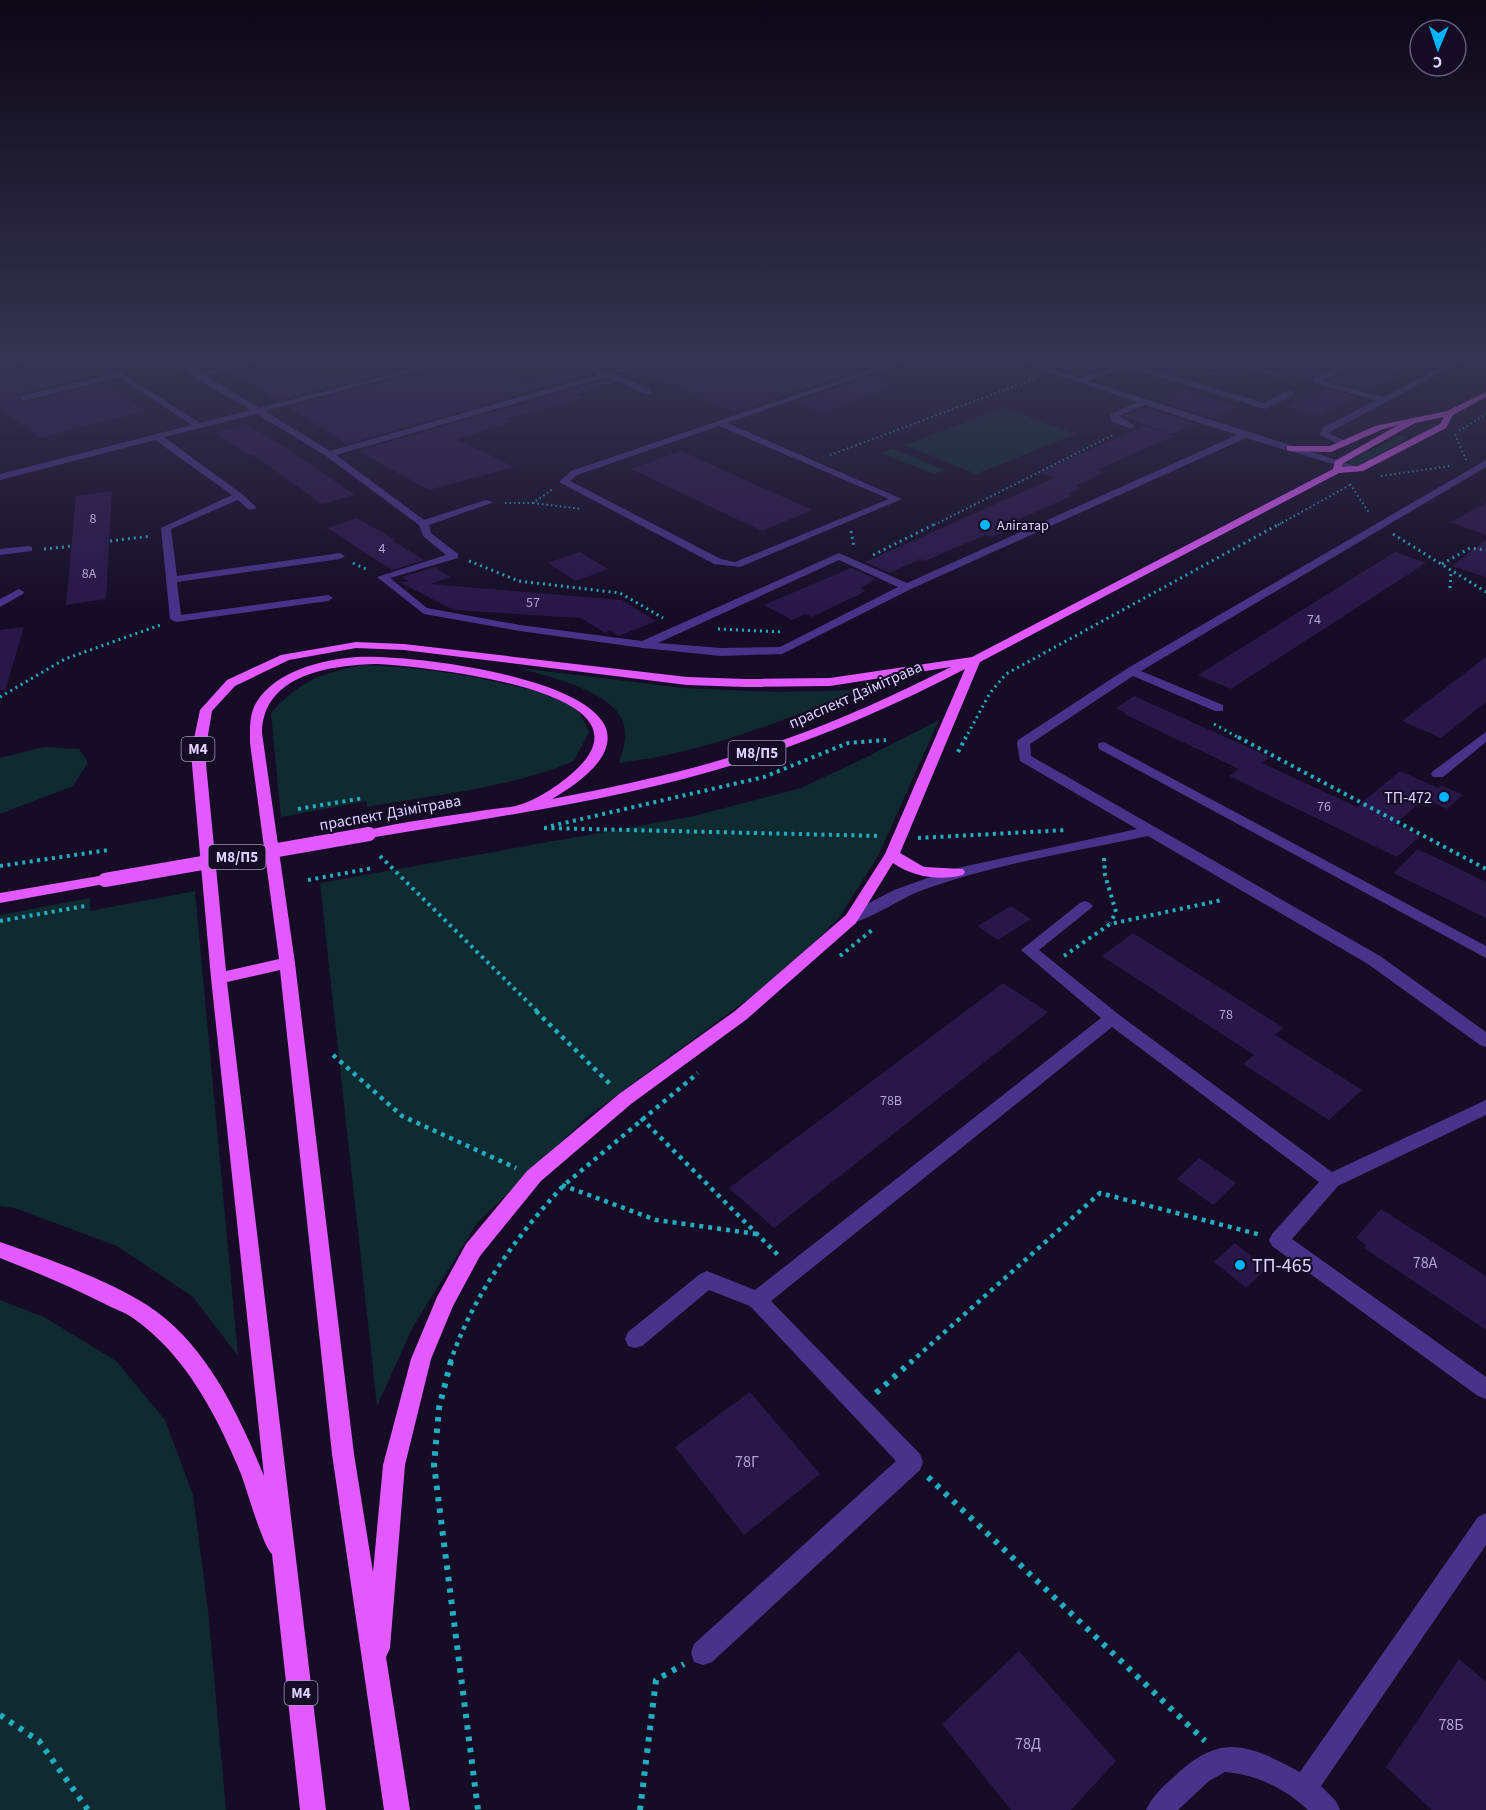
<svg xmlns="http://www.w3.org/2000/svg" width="1486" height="1810" viewBox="0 0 1486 1810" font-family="'Source Sans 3',sans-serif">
<rect width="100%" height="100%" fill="#160c26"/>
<path fill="#0f2b31" d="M1004,408L1076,434L976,474L904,445Z
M1400,436L1409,438L1358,465L1350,464V461Z
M891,448L945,470L934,474L880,453Z
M362,665C413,667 460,673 510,685C530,690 553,693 571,705C580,711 585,722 589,732L574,761C510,788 435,795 366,807L367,801L281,817L271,713C301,680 320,674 362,665Z
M519,668L683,688L777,692L860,690C778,722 707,752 619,763C622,753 626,742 625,731C624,693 549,677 519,668Z
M939,720L878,856L838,919L782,974L587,1117L477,1223L413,1327L377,1406L320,883L694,816L801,788L863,759Z
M44,747L79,749L88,762L73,786L0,814V758Z
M195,891L238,1356L193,1297L117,1246L15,1208L0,1206V915L90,898V911Z
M0,1300L44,1317L116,1361L165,1420L193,1495L208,1610L226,1810H0Z"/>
<path fill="#2a1749" d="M416,357H451L278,401L236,375L291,360L328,380L336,379Z
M472,357L525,382L565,371L572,374L586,370L594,373L347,444L289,407Z
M632,357H655L617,368L598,366Z
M673,357H791L793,369L823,358L858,371L734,411L651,377L642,375L631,379L621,374Z
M1283,357H1413L1391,367L1400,369L1387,375L1396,378L1369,391L1329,380L1347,372L1346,364H1339L1312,377L1311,382L1266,367Z
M63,359L92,377L20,394L19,400L25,403L103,383L146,411L40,438L0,408V373Z
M870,376L897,386L822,412L794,402Z
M607,379L615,383L578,394L586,397L506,419L512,422L457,439L514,467L429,490L358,451Z
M1327,389L1357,397L1318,416L1289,407Z
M1183,390L1236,407L1210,417L1158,401Z
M1145,407L1195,424L1170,434L1123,416Z
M246,424L291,451L355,495L322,504L252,454L248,455L214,433Z
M1144,426L1174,436L1097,470L1104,473L1075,486L1081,488L1067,494L1071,496L1018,520L1024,523L992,537L985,535L925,561L920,559L890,573L865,562L1054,478L1039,472Z
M681,451L812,510L762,531L631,469Z
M112,491L106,599L66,605L76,496Z
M1486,503V535L1450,522Z
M357,518L395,540L393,541L424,560L392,570L327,528Z
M1486,540V577L1452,566Z
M580,552L608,569L576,581L548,563Z
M1395,552L1426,563L1231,689L1198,675Z
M435,567L451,577L431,584L622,600L656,621L619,636L610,631L605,633L581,618L454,610L399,582H409L402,577Z
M851,568L876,579L860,588L865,591L860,594L812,617L806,614L792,620L764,605Z
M24,627L5,691L0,690V630Z
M1486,657V702L1441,738L1402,721Z
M1134,696L1270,757L1262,763L1357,807L1400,771L1438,788L1441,785L1463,795L1447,809L1425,799L1429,795L1395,824L1420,836L1397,857L1229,776L1239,769L1124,714L1126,713L1116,708Z
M1418,849L1486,882V918L1393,873Z
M1011,906L1031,919L998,940L978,926Z
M1133,933L1284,1028L1275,1035L1362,1090L1329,1120L1243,1064L1254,1055L1102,956Z
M1003,983L1048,1012L774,1228L729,1188Z
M1199,1158L1236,1183L1213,1205L1177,1179Z
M1381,1209L1486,1276V1330L1364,1248L1366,1245L1356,1238Z
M1235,1243L1267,1268L1246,1288L1214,1262Z
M750,1392L820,1474L744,1535L675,1447Z
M1019,1651L1116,1761L1071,1810H1011L942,1724Z
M1459,1659L1486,1682V1810H1432L1386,1767Z"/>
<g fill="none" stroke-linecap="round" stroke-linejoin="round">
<path stroke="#23adc1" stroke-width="2" stroke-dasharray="1.5 3" stroke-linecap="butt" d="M1210,373L1241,374
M1459,431L1486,414
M1455,434L1466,460
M830,455L1034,379
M1381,476L1450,466
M1350,484L1370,514
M505,503H533L553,489
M533,503L582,509
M934,525L1113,435
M1278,525L1350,485"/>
<path stroke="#23adc1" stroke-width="3" stroke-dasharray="2 4" stroke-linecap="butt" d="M851,531L854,547
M1393,534L1486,592
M110,541L151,536
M44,549L73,546
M873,555L937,523
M469,561L519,581L620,593L663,618
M353,563L368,570
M1442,564L1470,548L1486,550
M1450,588L1451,573
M718,629L783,632
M0,697L65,659L163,624
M1214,724L1241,739
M965,739L990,693L1006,674L1281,523"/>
<path stroke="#23adc1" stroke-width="4" stroke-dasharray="3 4.5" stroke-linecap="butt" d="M1238,737L1486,869
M958,752L966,737
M298,809L364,798
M551,826L764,777L848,743L886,740
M544,828L881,836
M918,838L1067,830
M380,856L538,1012
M1104,858L1105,875L1116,912L1110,923
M0,866L108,850
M308,880L373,868
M0,921L85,906
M840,956L872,930
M1064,956L1110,924L1222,900"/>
<path stroke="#23adc1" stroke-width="4.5" stroke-dasharray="4 5" stroke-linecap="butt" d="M536,1011L612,1086
M333,1055L402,1116L516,1168
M641,1118L780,1257
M562,1185L656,1220L757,1234
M450,1363C473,1295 515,1238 563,1186L698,1073
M910,1363L1100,1193L1261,1235"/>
<path stroke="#23adc1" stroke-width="6" stroke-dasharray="4.5 7" stroke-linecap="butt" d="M451,1361L439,1408L434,1465L478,1810
M876,1393L912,1361
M928,1477L1205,1741
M0,1715L39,1741L88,1810
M640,1810L656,1680L684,1664"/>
<path fill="#473389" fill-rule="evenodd" d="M38,357H51L0,369V365Z
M166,357H175L201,373L266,357H278L207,376L259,408L458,357H470L265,411L330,451L600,374L565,357C581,357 597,372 610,371C631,369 649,357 671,357L615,374L651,390V394H645L607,377L336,455L424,520L486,500L494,502L429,525L431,533L458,554V558L390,578L427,608L520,625L642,641L839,553L907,583L1237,435L1145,405L1118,416L1135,426L1131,429L1111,421L1110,415L1137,402L1005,357H1016L1081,378L1138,357H1148L1134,364L1264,403L1287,391H1293V395L1265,409L1126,367L1089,381L1365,469L1357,471L1246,438L911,589L782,654L721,656L643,648L520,631L424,614L377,577L446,555L423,536L419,525L326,456L257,414L164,437L242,494L257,508L249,510L238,500L171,529L177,576L340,553L345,556L340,559L177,582L181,615L328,595L333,598L328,601L176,622L170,619L161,528L232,495L155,440L0,480V474L192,425L119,377L24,401L20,398L21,396L120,372L200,423L251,410L195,378ZM839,560L898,587L780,647L721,648L658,643Z
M907,357H917L727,423L902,499L740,567L714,564L559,482L571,471ZM719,426L889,499L735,562L721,559L570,481L577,475Z
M1272,357H1281L1260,368L1281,374V378L1249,368Z
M1462,357H1471L1328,433L1348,442V446H1342L1319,434L1324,427L1376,400L1313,383V379L1340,366H1346V370L1323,381L1383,397Z
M1486,460V467L1141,671L1223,705V711H1215L1133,676L1030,744L1031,756L1380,956L1486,1032V1047L1480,1045L1368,964L1148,836C1072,852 994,864 920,891C903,897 860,926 846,923L843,919L846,915L894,890L953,869L1137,829L1020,761L1017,743L1018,740L1128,668Z
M28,546L32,547V551L0,555V549Z
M19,589L24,592L23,594L0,607V599Z
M1486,732V742L1443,777H1433L1431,774L1433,771Z
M1104,742L1486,946V958L1099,749L1098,746L1099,743Z
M1085,901L1090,903L1093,906L1090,909L1039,950L1118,1014L1332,1172L1486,1100V1115L1338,1186L1292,1239L1486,1377V1399L1478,1396L1272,1246L1269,1240L1272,1234L1319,1182L1112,1027L771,1301L920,1454L923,1462L920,1470L712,1662L703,1665L694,1662L691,1653L694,1644L896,1461L750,1306L709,1290L642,1346L635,1348L628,1346L625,1339L628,1332L700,1274L707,1271L755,1290L1101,1018L1021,950L1080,903Z
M1486,1513V1545L1321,1786L1336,1801L1340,1810H1308C1286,1789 1256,1774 1225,1772L1209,1781L1178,1810H1146C1152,1796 1165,1785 1176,1775C1222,1732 1249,1745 1300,1772L1478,1517Z"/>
<path fill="#e159ff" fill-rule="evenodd" d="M1486,392V397L1453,415L1446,428L1363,471L1339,473L980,662L900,853L924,867L963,869L965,872L963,875C940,881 913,877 893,863L856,923L747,1019L631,1104L541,1181L480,1256L453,1306L431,1359L405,1465L390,1648L386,1657L410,1810H384L332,1454L280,970L227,982L326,1810H300L272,1554C263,1547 247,1490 241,1474C217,1416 186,1355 133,1318C125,1312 114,1309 105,1304C71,1287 36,1272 0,1258V1242C46,1258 106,1279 147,1305C206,1343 238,1413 264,1476L211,978L191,753L200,710L227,680L281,655L356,642L404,644L687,677L745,679L830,678L972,657L1333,469L1335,461L1398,425L1381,430L1331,452L1290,451L1287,450V446H1330L1375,426L1447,411ZM1444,417L1440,424L1358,466L1342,467V464L1415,423ZM356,648L404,650L687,685L745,687L830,686L951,667C896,694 841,720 783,740C708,767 630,784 552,799C574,786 621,756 604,724C577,675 408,654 356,657C321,660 275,671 256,703C249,715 250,730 250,743L279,959L226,971L205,753L212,711L235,686L289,660ZM378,664C413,666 635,686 588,756C576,774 542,798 522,804C511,808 497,808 486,810C445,817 404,821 364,831L362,834L369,838C494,817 622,800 743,762C820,738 894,706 965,669L885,854L846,915L735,1011L619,1094L527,1171L466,1244L437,1297L411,1359L383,1465L373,1572L354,1454L295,963L262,733C263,674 331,665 378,664Z
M105,875L110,877L112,880L110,883L0,903V893Z"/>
<path stroke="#e159ff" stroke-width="14" d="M105,880L369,834"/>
</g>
<linearGradient id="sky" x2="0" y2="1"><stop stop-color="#0c0715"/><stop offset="0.59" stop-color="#363452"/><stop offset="1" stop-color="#363452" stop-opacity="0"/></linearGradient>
<rect width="1486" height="610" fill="url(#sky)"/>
<g fill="#00b3fd" stroke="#160c26" stroke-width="2">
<circle cx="985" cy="525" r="6"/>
<circle cx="1444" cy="797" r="6"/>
<circle cx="1240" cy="1265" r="6"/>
</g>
<g text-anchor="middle" stroke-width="4.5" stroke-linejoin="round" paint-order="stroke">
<g font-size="14" fill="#b2a3d2">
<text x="93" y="523">8</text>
<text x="382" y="553">4</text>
<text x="89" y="578">8А</text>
<text x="533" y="607">57</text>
<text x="1314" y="624">74</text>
<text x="1324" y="811">76</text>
<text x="1226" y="1019">78</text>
<text x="891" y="1105">78В</text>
</g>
<g font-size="14" fill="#dfd2ff" stroke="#160c26" text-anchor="start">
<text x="997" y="530">Алігатар</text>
</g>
<g fill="#160c26" stroke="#a397be" stroke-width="1.5">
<rect x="181.5" y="737" width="33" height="24" rx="4.5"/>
<rect x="728.5" y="741" width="57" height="24" rx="4.5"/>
<rect x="208.5" y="845" width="57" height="24" rx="4.5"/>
<rect x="284.5" y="1681" width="33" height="24" rx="4.5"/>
</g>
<g font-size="15" font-weight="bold" fill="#dfd2ff">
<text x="198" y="754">М4</text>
<text x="757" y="758">М8/П5</text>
<text x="237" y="862">М8/П5</text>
<text x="301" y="1698">М4</text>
</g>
<g font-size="16" fill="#dfd2ff" stroke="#160c26">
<text transform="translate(855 694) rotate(-24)" y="6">праспект Дзімітрава</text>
<text transform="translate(390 812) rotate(-10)" y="6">праспект Дзімітрава</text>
</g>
<g font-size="16" fill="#dfd2ff" stroke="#160c26" text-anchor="end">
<text x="1432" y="803">ТП-472</text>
</g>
<g font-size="16" fill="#b2a3d2">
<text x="1425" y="1268">78А</text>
<text x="747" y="1467">78Г</text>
<text x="1451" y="1730">78Б</text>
<text x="1028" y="1749">78Д</text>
</g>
<g font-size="20" fill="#dfd2ff" stroke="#160c26" text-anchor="start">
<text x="1252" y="1272">ТП-465</text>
</g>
</g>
<g transform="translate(1438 48) rotate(182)"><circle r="28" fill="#160c26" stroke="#665b7d" stroke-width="1.5"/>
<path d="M0-4.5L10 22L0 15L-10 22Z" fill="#00b3fd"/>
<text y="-9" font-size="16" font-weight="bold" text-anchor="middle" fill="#dfd2ff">С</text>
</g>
</svg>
